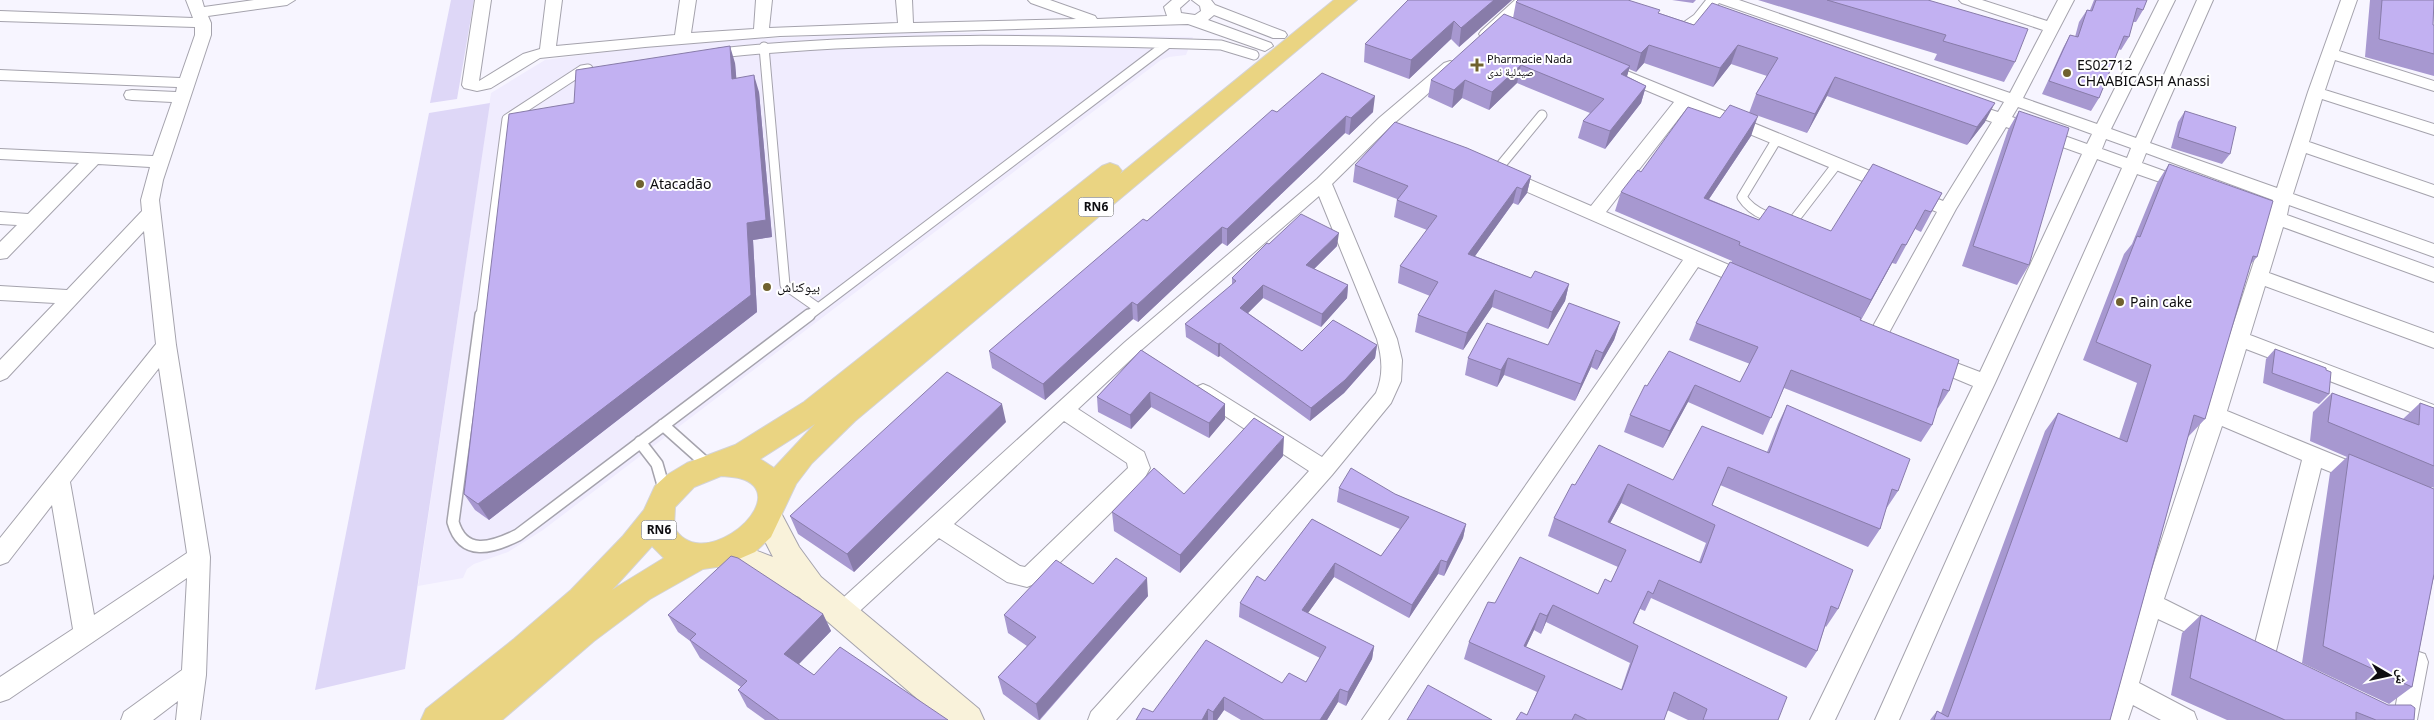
<svg xmlns="http://www.w3.org/2000/svg" width="2434" height="720" viewBox="0 0 2434 720" font-family="'Noto Sans','Noto Naskh Arabic',sans-serif">
<rect width="100%" height="100%" fill="#f7f5ff"/>
<path fill="#f0ecfe" d="M909,32L1193,37L1186,55L1169,57L1161,60L543,530L508,552L474,564L467,569L463,578L418,586L491,93L545,60L679,42Z"/>
<path fill="#ded7f7" d="M451,0H474L457,99L430,103Z
M490,103L405,669L315,690L429,113Z"/>
<g fill="none" stroke-linecap="round" stroke-linejoin="round">
<g stroke="#a5a3ad" stroke-width="11">
<path id="lane-far1" d="M764,47L785,285L818,308
M719,53C886,35 1053,40 1221,45L1254,55
M1777,139L1742,197C1752,213 1775,222 1794,220L1837,164
M1496,171L1542,115
M481,316L507,119L582,70L588,69
M808,316L1167,44"/>
</g>
<g stroke="#a5a3ad" stroke-width="14">
<path id="lane" d="M481,315L453,522C463,557 492,548 518,535L809,315
M663,425L709,466
M640,442L657,464L665,492"/>
</g>
<g stroke="#a5a3ad" stroke-width="2">
<path id="street" d="M186,0H202L204,7L254,0H295L287,5L208,16L211,23V35L163,180L159,200L176,345L210,557L206,675L200,720H176L178,701L153,720H121L124,712L182,670L187,578L9,699L0,702V677L73,629L52,505L8,562L0,565V538L156,344L144,231L7,378L0,381V360L55,303L0,300V286L67,290L142,211L141,200L150,167L98,164L7,258L0,259V242L17,225L0,224V212L28,214L79,163L0,159V149L153,156L172,102L132,100L126,99L124,95L126,91L132,90L176,92L177,87L0,80V70L180,78L195,35V27L0,21V11L193,18ZM159,368L187,553L94,615L70,482Z
M475,0H491L479,81L523,54L540,49L546,0H562L556,46L675,35L680,0H696L691,33L754,29L756,0H772L769,28L898,23L896,0H912L913,23L1076,19L1031,3L1028,0H1050L1095,16L1097,19L1167,16L1164,7L1172,0H1189L1180,8L1181,13L1195,15L1201,11L1200,6L1192,0H1211L1215,5L1285,32L1287,35L1285,38H1273L1214,15L1208,20L1271,43L1273,46L1265,51L1259,49L1188,24L780,36L645,47L540,58L491,88L477,91L464,88L462,85Z
M1515,0H1532L1493,37H1481L1479,34L1481,31Z
M1706,0H1739L2010,93L2043,30L1962,3L1959,0H1982L2047,21L2058,0H2074L2023,98L2097,124L2159,0H2175L2111,129L2136,138L2197,0H2213L2150,143L2277,188L2308,92L2341,0H2357L2339,51L2434,81V91L2335,60L2325,90L2434,124V135L2322,99L2309,142L2434,185V197L2306,153L2293,194L2434,244V257L2289,205L2287,215L2434,268V282L2283,227L2269,273L2434,333V348L2265,286L2250,335L2434,405V421L2246,349L2227,411L2371,470L2374,476L2371,482L2363,485L2321,468L2272,667L2263,670L2254,667L2251,659L2302,460L2222,426L2164,599L2224,629L2228,636L2224,643L2216,646L2158,619L2139,683L2194,712L2197,720H2161L2133,705L2128,720H2104C2155,553 2214,387 2267,221L2238,210L2235,206L2238,202L2244,200L2270,209L2273,200L2146,153L2142,163L2192,181L2195,185L2192,189L2186,191L2137,174L1899,720H1875L2122,168L2097,159L1995,383L1835,720H1810L1973,386L1923,365L1920,360L1923,355L1930,353L1980,372L2082,154L2006,127L1956,209L1884,342L1877,344L1870,342L1867,337L1937,212L1687,108L1606,212L1757,277L1759,282L1757,287L1750,289L1698,267L1388,720H1362L1683,260L1498,179L1495,175L1498,171H1510L1591,206L1674,102L1598,70L1596,67L1598,64H1610L1943,201L1992,122L1958,110L1956,106L1958,102L1964,101L1998,112L2004,102L1719,3C1700,27 1693,35 1662,27L1659,24L1667,19L1684,22L1694,15ZM2018,107L2092,134L2087,144L2012,117ZM2106,139L2131,148L2127,158L2102,149Z
M1450,61L1456,63L1458,66L1456,69L1391,126L1332,184L1397,339L1402,360L1401,381L1391,403L1332,475L1116,720H1088L1091,712L1309,471L1196,397L1193,392L1196,387L1203,384L1210,387L1322,457L1376,393C1384,374 1382,358 1377,339L1319,196L1139,352L1078,409L1144,452L1150,468L1143,481L1041,581L1027,587L1007,582L939,538L850,620L842,623L834,620L830,613L834,606L1125,342L1317,179L1379,118L1444,63ZM1064,421L1127,463L1128,468L1025,567L1020,566L954,524Z
M2416,651L2425,654L2428,662L2417,720H2393L2404,662L2407,654Z"/>
</g>
<g stroke="#a5a3ad" stroke-width="2">
<path id="secondary" d="M768,505L779,509L799,547L821,577L979,709L984,720H942L799,597L747,574L705,564L700,555L705,546C726,538 753,549 773,557L753,518L757,509Z"/>
</g>
<g stroke="#d4d3d4" stroke-width="2">
<path id="highway" d="M1334,0H1357L855,421L812,463L796,484L771,537L755,552L723,566L703,569L650,599L594,641L502,720H421L426,709L514,639L571,590L623,536L644,510L655,486L667,475L687,463L735,445L804,402L1102,166L1110,163L1118,166L1122,171L1120,174ZM815,424L774,468L760,459ZM721,476C732,477 746,477 754,486C777,513 698,572 674,527L675,507L694,487ZM652,546L664,558L612,590Z"/>
</g>
<use href="#lane-far1" stroke="#fff" stroke-width="9"/>
<use href="#lane" stroke="#fff" stroke-width="11"/>
<use href="#street" fill="#fff" fill-rule="evenodd"/>
<use href="#secondary" fill="#f9f2da" fill-rule="evenodd"/>
<use href="#highway" fill="#ead482" fill-rule="evenodd"/>
</g>
<path fill="#a798d0" fill-rule="evenodd" d="M1408,0H1512L1459,47L1451,39L1409,79L1364,62L1365,44Z
M1672,0H1696L1693,3Z
M1758,0H1928L2015,62L2004,82L1934,60L1937,54Z
M2094,0H2147L2143,10L2136,22H2133L2129,37L2121,50L2118,49L2099,98L2091,111L2042,94L2063,48L2070,35L2075,37L2079,22L2087,10H2090Z
M2370,0H2434L2433,25H2434V76L2365,57Z
M1516,2L1659,13L1985,122L1967,145L1827,96L1807,133L1756,115L1751,136L1709,199L1759,220L1831,231L1942,193L1921,232L1915,229L1896,264L1892,263L1861,320L1949,391L1938,408H1937L1932,425L1921,442L1784,388L1763,435L1688,402L1663,448L1624,432L1630,415L1647,386L1740,382L1750,364L1689,340L1696,323L1732,261L1615,211L1621,192L1641,172L1720,118L1749,113L1756,94L1767,76L1731,64L1713,87L1644,63L1636,72L1629,69L1627,76L1646,86L1641,103L1605,149L1578,138L1583,121L1590,113L1517,83L1489,110L1462,98L1452,108L1428,97L1431,80L1513,18Z
M735,63L736,78L759,92L772,237L753,240L757,312L489,520L475,510L464,494L574,103Z
M2019,111L2029,265L2017,285L1962,266L2008,130Z
M2185,111L2230,154L2222,164L2171,148L2178,122Z
M1277,112H1373L1349,135L1345,133L1227,246L1222,243L1138,322L1133,319L1045,400L992,368L989,351L1147,221Z
M2169,164L2257,257L2250,265L2205,419L2188,437L2110,720H1930L1937,711L1941,713L2045,431L2058,413L2119,439L2137,383L2083,360L2124,254L2132,244L2157,183Z
M1355,165L1531,176L1527,193L1518,205L1513,203L1475,256L1531,278L1569,284L1565,301L1548,329L1492,307L1463,350L1415,332L1418,315L1430,296L1398,283L1400,266L1427,230L1394,217L1397,199L1353,182Z
M1269,244L1337,246L1314,269L1348,285L1347,298L1321,327L1263,298L1248,313L1302,351L1377,345L1375,358L1344,393L1310,421L1220,356L1218,357L1186,337L1185,324L1232,285V278Z
M1620,322L1614,340L1597,370L1591,367L1575,401L1504,375L1497,387L1465,375L1468,358L1548,345Z
M2275,349L2326,370L2329,394L2319,404L2263,383L2266,359Z
M1141,350L1225,404V419L1209,438L1151,407L1131,429L1098,412L1097,397Z
M2332,393L2403,419L2420,403L2434,408V488L2432,487L2431,488L2434,489V579L2433,580L2412,687L2389,704L2302,663L2330,473L2347,457L2310,441L2313,412Z
M1787,405L1898,491L1886,509L1880,529L1868,547L1720,485L1712,505L1838,609L1826,627L1825,626L1817,651L1806,668L1651,598L1645,611L1640,609L1634,623L1778,720H1688L1667,710L1664,720H1516L1527,715L1537,692L1464,659L1469,642L1495,603L1598,594L1611,582L1618,567L1548,536L1554,518L1575,485L1673,480L1767,452L1778,424ZM1621,503L1706,543L1699,562L1610,523ZM1546,622L1630,663L1621,690L1526,647L1534,630L1541,634Z
M1006,422L854,572L798,534L790,516Z
M1283,456L1180,573L1114,531L1112,512L1184,494Z
M1339,488L1395,494L1466,524L1463,538L1444,576L1438,574L1409,618L1334,577L1308,613L1374,646L1372,659L1346,706L1338,702L1327,720H1241L1224,710L1217,720H1136L1153,712L1282,683L1306,682L1320,658L1239,617L1240,603L1265,581L1312,519L1381,556L1400,529L1337,502Z
M1093,584L1148,596L1040,720H1038L1003,694L998,677L1027,646L1008,633L1004,615Z
M823,614L831,631L799,664L814,675L948,720H765L747,707L738,690L741,687L700,658L690,641L678,632L668,615Z
M2201,615L2414,720H2227L2171,695L2182,633Z"/>
<path fill="#887ca9" d="M1494,0H1512L1459,47L1461,28Z
M1454,21L1451,39L1409,79L1411,60Z
M1649,45L1644,63L1636,72L1641,53Z
M1738,45L1731,64L1713,87L1720,68Z
M730,46L735,63L738,96L732,79Z
M1521,65L1517,83L1489,110L1492,92Z
M1630,66L1625,83L1621,74Z
M754,75L759,92L772,237L753,240L757,312L489,520L478,504Z
M1835,77L1827,96L1807,133L1815,114Z
M1465,80L1462,98L1452,108L1454,90Z
M1646,86L1641,103L1605,149L1610,131Z
M1375,96L1373,112L1349,135L1351,118Z
M1995,103L1985,122L1967,145L1977,127Z
M1346,116L1345,133L1227,246V229Z
M1758,116L1751,136L1697,217L1704,198Z
M1531,176L1527,193L1518,205L1522,189Z
M1517,187L1513,203L1465,270L1468,254Z
M1222,227V243L1138,322L1137,305Z
M1339,233L1337,246L1305,278L1306,265Z
M1902,244L1892,263L1861,320L1871,300Z
M1569,284L1565,301L1548,329L1552,312Z
M1263,285V298L1240,321V308Z
M1348,285L1347,298L1321,327L1322,314Z
M1495,290L1492,307L1463,350L1467,333Z
M1132,302L1133,319L1045,400L1043,384Z
M1620,322L1614,340L1597,370L1603,353Z
M1220,343V356L1218,357V344Z
M1377,345L1375,358L1344,393L1310,421L1311,408Z
M1596,350L1591,367L1575,401L1581,384Z
M1508,358L1504,375L1497,387L1501,370Z
M1695,385L1688,402L1663,448L1670,431Z
M1150,392L1151,407L1131,429L1130,415Z
M1002,404L1006,422L854,572L847,554Z
M1225,404V419L1209,438V423Z
M1284,437L1283,456L1180,573V555Z
M1628,484L1621,503L1601,540L1608,522Z
M1466,524L1463,538L1444,576L1447,562Z
M1441,560L1438,574L1409,618L1412,605Z
M1335,563L1334,577L1300,624L1302,610Z
M1147,578L1148,596L1039,720L1036,704Z
M1553,605L1546,622L1541,634L1547,616Z
M1540,613L1534,630L1518,663L1524,646Z
M823,614L831,631L792,671L784,654Z
M1374,646L1372,659L1346,706L1348,692Z
M1340,689L1338,702L1327,720H1320Z
M1224,697V710L1217,720H1213V712Z
M1208,709V720H1202Z"/>
<path fill="#c2b1f2" stroke="#887ca9" fill-rule="evenodd" d="M1408,0H1494L1461,28L1454,21L1411,60L1365,44Z
M1518,0H1628L1660,10L1658,13L1694,25L1712,3L1995,103L1977,127L1835,77L1815,114L1756,94L1778,58L1738,45L1720,68L1649,45L1641,53L1516,2Z
M1827,0H1928L2028,29L2015,62L1943,41L1946,35Z
M2096,0H2147L2143,10L2137,8L2129,37L2124,36L2099,98L2049,81L2070,35L2078,37L2087,10L2092,11Z
M2382,0H2434L2433,25H2434V54L2379,39Z
M1504,14L1630,66L1621,74L1646,86L1610,131L1583,121L1604,99L1521,65L1492,92L1465,80L1454,90L1431,80Z
M730,46L732,79L754,75L766,220L747,223L751,295L478,504L464,494L509,114L574,103L576,70Z
M1322,73L1375,96L1351,118L1346,116L1227,229L1222,227L1137,305L1132,302L1043,384L989,351L1143,219L1147,221L1272,110L1277,112Z
M1730,105L1758,116L1704,198L1759,220L1769,206L1831,231L1873,164L1942,193L1931,212L1925,210L1906,245L1902,244L1871,300L1739,245L1740,242L1621,192L1638,170L1641,172L1688,107L1720,118Z
M2019,111L2069,128L2029,265L1973,246Z
M2185,111L2236,127L2230,154L2178,137Z
M1395,122L1467,148L1531,176L1522,189L1517,187L1468,254L1531,278L1535,271L1569,284L1552,312L1495,290L1467,333L1418,315L1438,282L1400,266L1437,216L1397,200L1408,186L1355,165Z
M2169,164L2273,201L2257,257L2253,256L2205,419L2194,415L2110,720H1934L1937,711L1948,717L2058,413L2127,442L2151,365L2096,342L2137,236L2140,237Z
M1301,214L1339,233L1306,265L1348,285L1322,314L1263,285L1240,308L1302,351L1333,320L1377,345L1345,380L1311,408L1220,343L1218,344L1185,324L1236,281L1232,278L1267,243L1269,244Z
M1730,262L1861,318L1860,320L1959,360L1949,391L1943,389L1932,425L1791,370L1771,418L1695,385L1670,431L1630,415L1645,385L1647,386L1669,351L1740,382L1758,347L1696,323Z
M1569,303L1620,322L1603,353L1596,350L1581,384L1508,358L1501,370L1468,358L1487,323L1548,345Z
M2275,349L2326,368V370L2331,372L2329,394L2272,373Z
M1141,350L1225,404L1209,423L1150,392L1130,415L1097,397Z
M947,372L1002,404L847,554L790,516Z
M2332,393L2419,425L2420,403L2434,408V466L2328,422Z
M1787,405L1910,459L1898,491L1892,489L1880,529L1728,467L1712,505L1853,570L1838,609L1831,606L1817,651L1659,580L1653,594L1648,591L1633,623L1787,697L1778,720H1703L1707,709L1674,692L1664,720H1587L1575,714L1572,720H1516L1521,712L1527,715L1545,676L1469,642L1488,602L1495,603L1520,557L1598,594L1605,579L1611,582L1626,550L1554,518L1572,484L1575,485L1599,445L1673,480L1702,426L1769,453ZM1628,484L1715,525L1701,563L1608,522ZM1553,605L1638,646L1622,690L1524,646L1540,613L1547,616Z
M1254,418L1284,437L1180,555L1112,512L1154,468L1184,494Z
M2349,454L2434,489V574L2412,687L2323,646Z
M1351,468L1395,494L1466,524L1447,562L1441,560L1412,605L1335,563L1302,610L1374,646L1348,692L1340,689L1320,720H1264L1224,697L1213,712L1208,709L1202,720H1136L1143,708L1153,712L1206,640L1282,683L1289,673L1306,682L1326,647L1240,603L1257,576L1265,581L1312,519L1381,556L1409,517L1339,488Z
M731,556L738,558L823,614L784,654L814,675L840,647L948,720H779L738,690L747,681L690,640L696,634L668,615Z
M1116,558L1147,578L1036,704L998,677L1036,637L1004,615L1056,560L1093,584Z
M2201,615L2388,705H2411L2415,708L2414,720H2376L2356,712V720H2285L2190,678Z
M1428,685L1492,720H1407Z"/>
<g fill="#70622f" stroke="#fff" stroke-width="2">
<path d="M1474.5 57.5h5v5h5v5h-5v5h-5v-5h-5v-5h5z"/>
<circle cx="2067" cy="73" r="5"/>
<circle cx="640" cy="184" r="5"/>
<circle cx="767" cy="287" r="5"/>
<circle cx="2120" cy="302" r="5"/>
</g>
<g text-anchor="middle" stroke-width="4" stroke-linejoin="round" paint-order="stroke">
<g font-size="11" fill="#0e0d10" stroke="#fff" text-anchor="start">
<text x="1487" y="63">Pharmacie Nada<tspan x="1487" dy="13">صيدلية ندى</tspan></text>
</g>
<g fill="#fff" stroke="#565658" stroke-width="1">
<rect x="1078.5" y="197.5" width="35" height="19" rx="4"/>
<rect x="641.5" y="520.5" width="35" height="19" rx="4"/>
</g>
<g font-size="12" font-weight="bold" fill="#0e0d10">
<text x="1096" y="211">RN6</text>
<text x="659" y="534">RN6</text>
</g>
<g font-size="14" fill="#0e0d10" stroke="#fff" text-anchor="start">
<text x="2077" y="70">ES02712<tspan x="2077" dy="16">CHAABICASH Anassi</tspan></text>
<text x="650" y="189">Atacadão</text>
<text x="777" y="292">بيوكناش</text>
<text x="2130" y="307">Pain cake</text>
</g>
</g>
<g transform="translate(2389 675) rotate(99)" stroke="#ffffff" stroke-width="4" paint-order="stroke">
<path d="M0-4L9 19L0 12L-9 19Z" fill="#0e0d10"/>
<text y="-8" font-size="14" font-weight="bold" text-anchor="middle" fill="#0e0d10">ش</text>
</g>
</svg>
